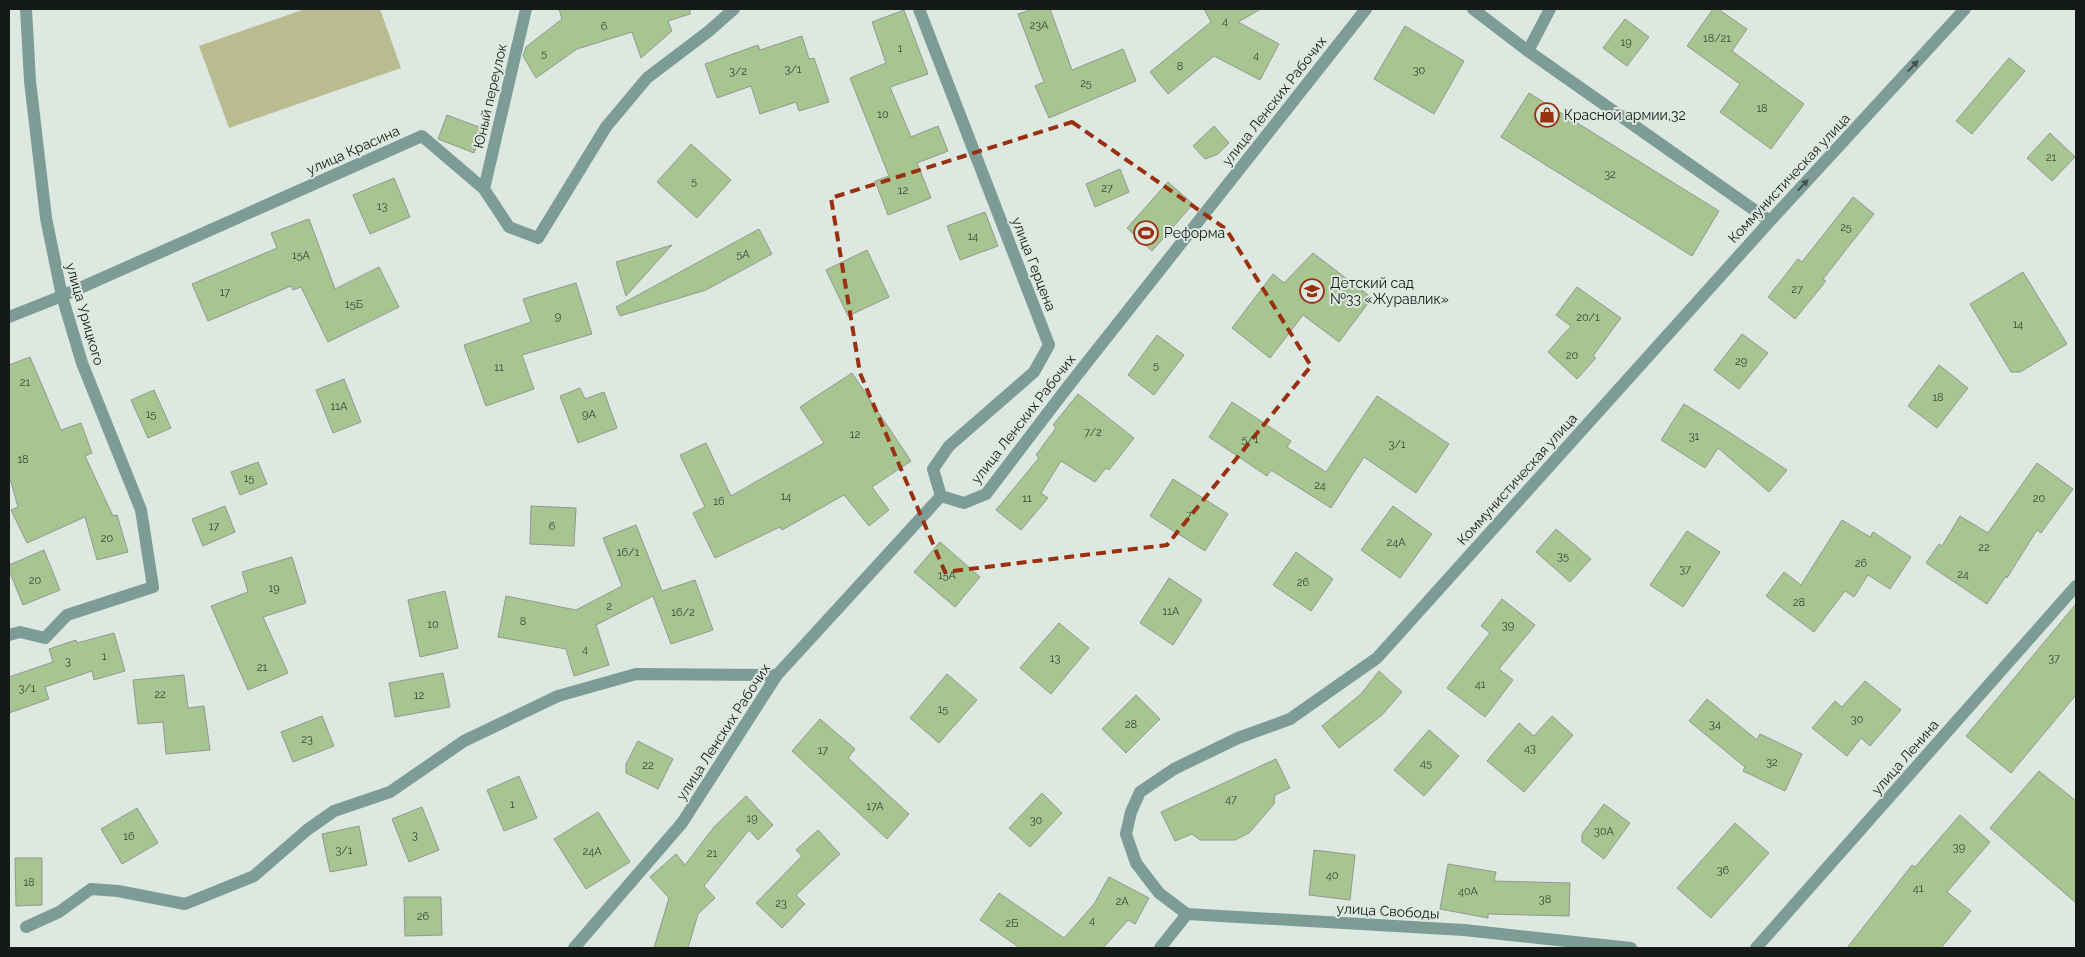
<svg xmlns="http://www.w3.org/2000/svg" width="2085" height="957" viewBox="0 0 2085 957" font-family="Raleway,sans-serif">
<rect width="100%" height="100%" fill="#dce8e0"/>
<path fill="#babb90" d="M305,9H380L401,68L229,128L199,46Z"/>
<path fill="#a6c591" stroke="#93998f" d="M559,9H690V14L668,21L672,31L641,58L632,32L577,49L536,78L523,56L526,47L562,19Z
M1033,9H1050L1072,70L1123,49L1136,81L1049,118L1035,86L1044,82L1018,14Z
M1204,9H1261L1238,22L1279,44L1260,80L1214,56L1168,94L1150,72L1211,22Z
M1713,9H1718L1747,29L1732,51L1804,104L1771,149L1720,112L1740,84L1687,46Z
M904,10L928,74L890,87L911,137L938,126L948,151L917,163L931,198L888,215L875,181L889,176L850,78L886,63L872,22Z
M1625,19L1649,37L1627,66L1603,48Z
M1405,26L1464,61L1434,114L1374,79Z
M802,36L809,59L814,58L829,102L799,111L796,102L760,114L751,86L717,98L705,64L758,45L760,50Z
M2009,58L2025,71L1972,134L1956,121Z
M1529,93L1719,211L1692,256L1501,137Z
M447,115L484,129L474,153L438,139Z
M1214,126L1229,143L1218,154L1205,159L1193,146Z
M2050,133L2075,157L2052,181L2027,158Z
M691,144L731,180L697,218L657,182Z
M1120,169L1129,192L1095,207L1086,184Z
M394,178L410,217L370,234L353,195Z
M1168,182L1193,204L1152,251L1127,228Z
M1853,197L1874,214L1823,279L1826,281L1795,319L1768,297L1798,259L1802,262Z
M985,212L998,246L960,260L947,226Z
M309,219L335,289L379,267L399,307L328,342L301,287L293,290L291,286L208,321L192,284L277,248L271,233Z
M759,229L772,254L706,290L620,316L616,307Z
M672,245L626,296L616,262Z
M867,250L889,297L848,316L826,270Z
M1313,253L1372,298L1339,342L1303,315L1270,358L1232,328L1273,274L1284,283Z
M2023,272L2067,344L2020,372H2011L1970,304Z
M576,283L592,334L522,355L534,389L486,406L464,345L531,322L523,299Z
M1577,287L1621,318L1593,356L1596,358L1577,379L1548,352L1571,326L1556,315Z
M1742,334L1768,353L1739,389L1714,370Z
M1157,335L1184,355L1154,395L1128,375Z
M30,357L61,430L81,423L92,453L85,456L113,516L117,515L128,552L97,560L85,517L27,543L11,510L18,507L9,475V365Z
M1939,365L1968,388L1937,428L1908,406Z
M852,373L911,461L872,487L889,510L869,526L844,495L782,530L780,527L715,558L693,513L705,507L680,455L706,443L731,496L824,443L800,407Z
M344,379L361,422L333,433L316,390Z
M580,388L585,399L604,392L617,428L578,443L560,396Z
M154,390L171,428L148,438L131,400Z
M1078,394L1134,438L1109,470L1106,468L1095,482L1061,461L1041,493L1048,498L1021,530L996,510L1039,458L1036,455L1056,428L1053,425Z
M1377,396L1449,444L1416,493L1364,457L1331,508L1271,470L1267,476L1209,437L1232,402L1291,441L1287,447L1326,472Z
M1684,404L1715,423L1787,470L1769,492L1718,448L1705,468L1661,440Z
M258,462L267,484L240,495L231,472Z
M2037,463L2073,489L2041,533L2037,530L2007,578L2006,576L1987,604L1926,563L1939,544L1942,546L1960,516L1988,533Z
M1173,479L1228,514L1205,551L1150,516Z
M225,506L235,532L203,546L192,519Z
M531,506L576,508L574,546L530,544Z
M1393,506L1432,534L1400,578L1361,550Z
M1842,520L1870,537L1873,532L1911,557L1890,589L1868,575L1854,597L1845,591L1814,632L1766,596L1784,572L1801,585Z
M636,525L662,591L695,580L713,630L671,644L653,596L596,625L609,665L574,676L566,649L498,637L506,596L576,610L622,586L603,538Z
M1556,529L1591,559L1570,582L1536,552Z
M1687,531L1720,552L1683,607L1650,585Z
M940,542L980,577L955,607L914,572Z
M44,550L60,590L23,605L9,570V565Z
M1296,552L1333,579L1311,611L1273,585Z
M292,557L306,603L263,617L288,673L248,690L211,606L248,592L242,572Z
M1169,578L1202,600L1173,645L1140,623Z
M445,591L458,648L420,657L408,600Z
M1502,599L1535,625L1499,669L1513,680L1485,717L1447,688L1490,633L1481,626Z
M2076,604V695L2011,773L1966,736Z
M1059,623L1089,648L1051,694L1020,668Z
M114,633L125,671L94,680L92,671L45,687L49,699L9,713V677L53,662L49,649L76,640L77,643Z
M1379,671L1402,692L1382,715L1339,748L1322,726L1361,694Z
M443,673L450,707L395,717L389,683Z
M947,674L977,700L939,743L910,718Z
M184,675L188,708L204,706L210,750L166,754L163,722L138,724L133,680Z
M1865,681L1901,710L1870,746L1861,738L1847,756L1812,728L1835,701L1842,707Z
M1136,695L1160,719L1126,753L1102,729Z
M1707,699L1757,740L1760,734L1802,754L1785,791L1743,771L1745,767L1689,721Z
M322,716L334,746L293,762L281,732Z
M1552,716L1573,735L1524,792L1487,761L1519,723L1534,736Z
M820,719L855,749L848,758L909,814L887,839L792,751Z
M1429,730L1459,756L1424,796L1394,770Z
M638,741L673,759L658,789L626,773V764Z
M1276,759L1290,788L1275,795L1274,804L1249,833L1235,840H1200L1192,834L1175,841L1161,812Z
M2039,771L2076,801V903L1990,828Z
M519,776L537,818L504,831L487,790Z
M1042,793L1062,813L1030,847L1009,828Z
M746,796L773,825L758,840L749,830L704,886L715,898L698,914L688,948H654L669,898L650,877L676,854L685,865L714,827Z
M1604,804L1630,823L1604,859L1582,842V834Z
M422,807L439,850L409,862L392,819Z
M137,808L158,843L122,864L101,829Z
M598,812L630,862L586,889L554,839Z
M1960,815L1990,842L1947,892L1971,911L1941,948H1847L1912,865L1915,867Z
M1735,823L1769,853L1711,918L1677,888Z
M359,826L367,865L330,872L322,834Z
M818,830L840,854L796,895L805,904L782,928L756,903L802,856L796,850Z
M1314,850L1355,855L1350,900L1309,895Z
M15,858H42V905L16,906Z
M1448,864L1496,872L1494,881L1570,883L1569,916L1488,914V918L1440,909Z
M1109,877L1149,898L1135,924L1128,920L1103,948H1020L980,920L999,893L1064,938L1094,904Z
M404,897H441L442,935L405,936Z"/>
<g fill="none" stroke-linecap="round" stroke-linejoin="round">
<path stroke="#7d9c96" stroke-width="12" d="M919,9L1049,345L1034,372L949,446L933,469L941,496
M1473,9L1528,51L1770,221
M1528,51L1550,9
M484,189L526,9
M9,317L62,296L422,136L484,189L509,227L538,238L606,127L647,78L709,31L734,9
M9,635L20,632L45,638L67,615L153,587L141,510L82,363L62,296L46,218L30,81L26,9
M1187,914L1159,893L1136,863L1126,834L1131,812L1140,792L1174,769L1238,738L1290,719L1377,658L1770,221L1965,9
M1187,914L1464,930L1631,948
M26,927L59,912L91,889L118,891L185,904L254,876L307,830L334,811L390,792L464,741L558,696L636,674L777,675
M574,948L682,823L777,675L941,496L964,503L986,494L1066,389L1366,9
M1160,948L1187,914
M1756,948L2076,586"/>
</g>
<defs><path id="oneway-solid" d="M-6-.8H1V-3.2L6.5 0L1 3.2V.8H-6Z" transform="scale(1.25)"/></defs>
<g fill="#445450">
<use href="#oneway-solid" transform="translate(1913 66) rotate(-47)"/>
<use href="#oneway-solid" transform="translate(1803 185) rotate(-47)"/>
</g>
<path fill="none" stroke="#993111" stroke-width="4" stroke-dasharray="10 6" stroke-linejoin="round" d="M1072,122L1226,229L1311,366L1167,545L945,572L860,373L831,198Z"/>
<defs>
<g id="shop-ring" transform="scale(1.25)"><circle r="9.5" fill="#dce8e0" stroke="#993111" stroke-width="1.5"/><path d="M-5-2.5h2.3a2.7 3.5 0 0 1 5.4 0H5L5.5 6h-11ZM-1.5-2.5h3a1.5 2.3 0 0 0-3 0Z" fill="#993111"/></g>
<g id="stadium-ring" transform="scale(1.25)"><circle r="9.5" fill="#dce8e0" stroke="#993111" stroke-width="1.5"/><path d="M0-5a6.5 5 0 1 0 0 10a6.5 5 0 1 0 0-10ZM-3.5-1.8h7v3.6h-7Z" fill="#993111"/></g>
<g id="school-ring" transform="scale(1.25)"><circle r="9.5" fill="#dce8e0" stroke="#993111" stroke-width="1.5"/><path d="M0-5L7-2L0 1L-7-2ZM-4 1L0 2.5L4 1V4Q0 6-4 4Z" fill="#993111"/></g>
</defs>
<g fill-rule="evenodd">
<use href="#shop-ring" x="1547" y="115"/>
<use href="#stadium-ring" x="1146" y="233"/>
<use href="#school-ring" x="1312" y="291"/>
</g>
<g text-anchor="middle" stroke-width="4" stroke-linejoin="round" paint-order="stroke">
<g font-size="11" fill="#394436">
<text x="1225" y="25">4</text>
<text x="1039" y="29">23А</text>
<text x="604" y="30">6</text>
<text x="1717" y="42">18/21</text>
<text x="1626" y="46">19</text>
<text x="900" y="52">1</text>
<text x="544" y="57">5</text>
<text x="1256" y="59">4</text>
<text x="1180" y="70">8</text>
<text x="793" y="73">3/1</text>
<text x="1419" y="74">30</text>
<text x="738" y="75">3/2</text>
<text x="1086" y="87">25</text>
<text x="1762" y="112">18</text>
<text x="883" y="118">10</text>
<text x="2051" y="161">21</text>
<text x="1610" y="178">32</text>
<text x="694" y="185">5</text>
<text x="1107" y="192">27</text>
<text x="903" y="194">12</text>
<text x="382" y="210">13</text>
<text x="1846" y="231">25</text>
<text x="973" y="240">14</text>
<text x="743" y="258">5А</text>
<text x="301" y="259">15А</text>
<text x="1797" y="293">27</text>
<text x="225" y="296">17</text>
<text x="354" y="308">15Б</text>
<text x="558" y="320">9</text>
<text x="1588" y="321">20/1</text>
<text x="2018" y="328">14</text>
<text x="1572" y="359">20</text>
<text x="1741" y="365">29</text>
<text x="1156" y="369">5</text>
<text x="499" y="371">11</text>
<text x="25" y="386">21</text>
<text x="1938" y="401">18</text>
<text x="339" y="410">11А</text>
<text x="151" y="418">15</text>
<text x="589" y="418">9А</text>
<text x="1093" y="436">7/2</text>
<text x="855" y="438">12</text>
<text x="1694" y="440">31</text>
<text x="1250" y="443">5/1</text>
<text x="1397" y="448">3/1</text>
<text x="23" y="463">18</text>
<text x="249" y="482">15</text>
<text x="1320" y="489">24</text>
<text x="786" y="500">14</text>
<text x="1027" y="502">11</text>
<text x="2039" y="502">20</text>
<text x="719" y="505">16</text>
<text x="1189" y="519">7</text>
<text x="214" y="530">17</text>
<text x="552" y="530">6</text>
<text x="107" y="542">20</text>
<text x="1396" y="546">24А</text>
<text x="1984" y="551">22</text>
<text x="628" y="556">16/1</text>
<text x="1563" y="560">35</text>
<text x="1861" y="567">26</text>
<text x="1685" y="573">37</text>
<text x="1963" y="578">24</text>
<text x="947" y="579">15А</text>
<text x="35" y="584">20</text>
<text x="1303" y="586">26</text>
<text x="274" y="592">19</text>
<text x="1799" y="606">28</text>
<text x="609" y="610">2</text>
<text x="1171" y="615">11А</text>
<text x="683" y="616">16/2</text>
<text x="523" y="625">8</text>
<text x="433" y="628">10</text>
<text x="1508" y="629">39</text>
<text x="585" y="653">4</text>
<text x="104" y="660">1</text>
<text x="1055" y="662">13</text>
<text x="2054" y="662">37</text>
<text x="68" y="665">3</text>
<text x="262" y="671">21</text>
<text x="1480" y="688">41</text>
<text x="27" y="692">3/1</text>
<text x="160" y="698">22</text>
<text x="419" y="699">12</text>
<text x="943" y="713">15</text>
<text x="1857" y="723">30</text>
<text x="1131" y="728">28</text>
<text x="1715" y="728">34</text>
<text x="307" y="743">23</text>
<text x="1530" y="752">43</text>
<text x="823" y="754">17</text>
<text x="1772" y="766">32</text>
<text x="1426" y="767">45</text>
<text x="648" y="769">22</text>
<text x="1231" y="803">47</text>
<text x="512" y="808">1</text>
<text x="875" y="810">17А</text>
<text x="752" y="822">19</text>
<text x="1036" y="824">30</text>
<text x="1604" y="835">30А</text>
<text x="415" y="839">3</text>
<text x="129" y="840">16</text>
<text x="1959" y="851">39</text>
<text x="344" y="854">3/1</text>
<text x="592" y="855">24А</text>
<text x="712" y="857">21</text>
<text x="1723" y="874">36</text>
<text x="1332" y="879">40</text>
<text x="29" y="886">18</text>
<text x="1918" y="892">41</text>
<text x="1468" y="895">40А</text>
<text x="1545" y="903">38</text>
<text x="1122" y="905">2А</text>
<text x="781" y="907">23</text>
<text x="423" y="920">26</text>
<text x="1092" y="924">4</text>
<text x="1012" y="927">2Б</text>
</g>
<g font-size="14" fill="#151917" stroke="#dce8e0">
<text transform="translate(490 96) rotate(-77)" y="5">Юный переулок</text>
<text transform="translate(1274 101) rotate(-52)" y="5">улица Ленских Рабочих</text>
<text transform="translate(353 150) rotate(-24)" y="5">улица Красина</text>
<text transform="translate(1789 178) rotate(-47)" y="5">Коммунистическая улица</text>
<text transform="translate(1034 264) rotate(69)" y="5">улица Герцена</text>
<text transform="translate(85 314) rotate(74)" y="5">улица Урицкого</text>
<text transform="translate(1023 419) rotate(-52)" y="5">улица Ленских Рабочих</text>
<text transform="translate(1517 479) rotate(-48)" y="5">Коммунистическая улица</text>
<text transform="translate(723 732) rotate(-57)" y="5">улица Ленских Рабочих</text>
<text transform="translate(1905 757) rotate(-49)" y="5">улица Ленина</text>
<text transform="translate(1388 911) rotate(3)" y="5">улица Свободы</text>
</g>
<g font-size="14" fill="#151917" stroke="#dce8e0" text-anchor="start">
<text x="1564" y="120">Красной армии,32</text>
<text x="1164" y="238">Реформа</text>
<text x="1330" y="288">Детский сад<tspan x="1330" dy="16">№33 «Журавлик»</tspan></text>
</g>
</g>
<rect width="2085" height="957" fill="none" stroke="#151917" stroke-width="20"/>
</svg>
